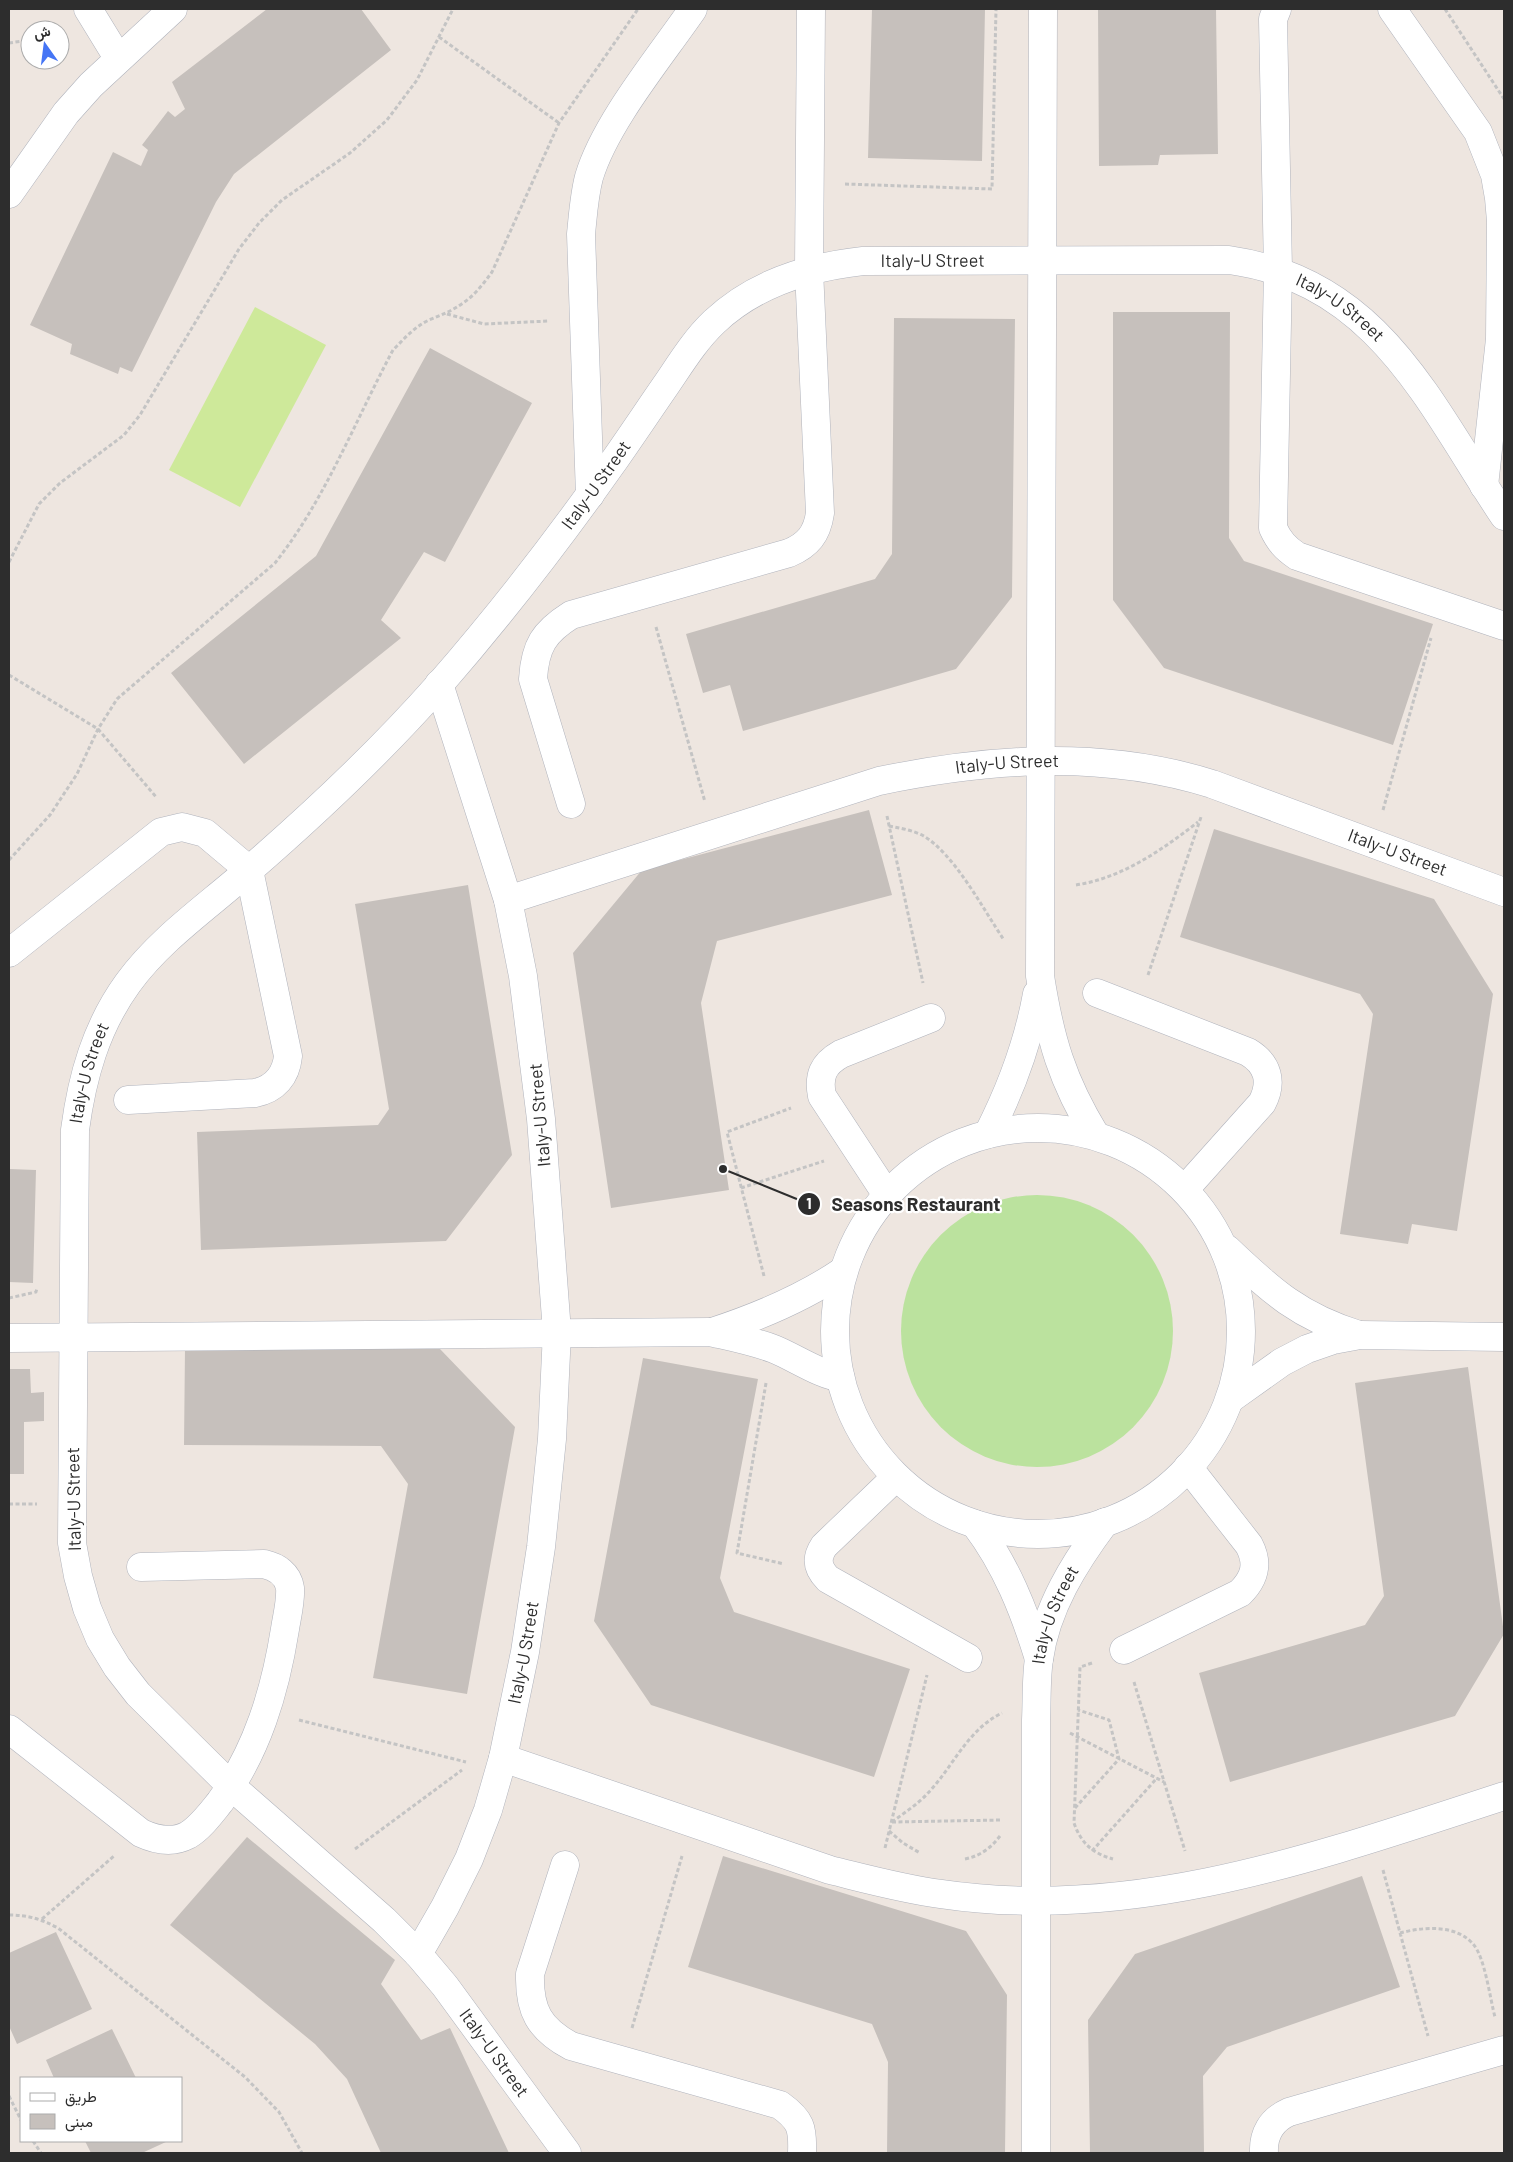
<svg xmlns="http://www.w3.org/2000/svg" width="1513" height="2162" viewBox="0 0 1513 2162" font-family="Barlow,Vazirmatn,sans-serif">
<rect width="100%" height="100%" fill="#eee6e0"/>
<path fill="#bbe29e" d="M901 1331a136 136 0 1 1 272 0a136 136 0 1 1-272 0Z"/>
<path fill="#cee99a" d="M255,307L326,345L240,507L169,470Z"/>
<path fill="#c6c0bc" d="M267,9H361L391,50L234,174L216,202L132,372L120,367L118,374L70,354L72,344L30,325L113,152L141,166L148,150L142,145L168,111L175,117L185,109L172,82Z
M872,9H985L982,161L868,158Z
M1098,9H1216L1218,154L1160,155L1158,165L1099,166Z
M1113,312H1230L1229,538L1244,561L1433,624L1393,745L1164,668L1113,600Z
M894,318L1015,319L1012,597L956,669L743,731L730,685L703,693L686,634L875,579L892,554Z
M430,348L532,403L445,562L424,552L381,620L401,638L244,764L171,673L316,556Z
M869,810L892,895L717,941L701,1003L729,1190L611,1208L573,953L642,870Z
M1214,829L1434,899L1493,994L1457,1231L1412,1224L1408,1244L1340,1234L1373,1014L1360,994L1180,937Z
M468,885L512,1155L446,1241L201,1250L197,1132L378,1125L389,1109L355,904Z
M9,1169L36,1170L33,1283L9,1282Z
M185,1348L440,1349L515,1427L467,1694L373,1678L408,1484L381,1446L184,1445Z
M643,1358L758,1379L720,1578L734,1612L910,1669L874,1777L651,1705L594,1621Z
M1468,1367L1504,1634L1455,1716L1230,1782L1199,1673L1365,1625L1384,1596L1355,1383Z
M9,1369H30L31,1393L44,1392V1421L24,1422V1474H9Z
M247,1837L395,1960L381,1984L421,2040L450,2028L509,2153H381L347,2079L315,2044L170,1925Z
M723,1856L966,1931L1007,1995L1005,2153H887L888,2062L872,2024L688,1967Z
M1362,1876L1400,1987L1227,2047L1203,2076L1204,2153H1090L1088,2020L1135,1954Z
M56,1932L92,2009L17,2044L9,2026V1953Z
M112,2029L136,2078H54L46,2060Z
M85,2141H168L142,2153H91Z"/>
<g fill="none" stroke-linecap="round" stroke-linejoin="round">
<g stroke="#b0b3bc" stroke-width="29">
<g id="street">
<path d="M88,9L118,58"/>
<path d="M1043,9L1040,976C1050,1039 1062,1081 1096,1136"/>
<path d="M1277,9L1273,19L1278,270L1273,528C1279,541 1285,548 1297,556L1504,626"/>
<path d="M1392,9L1478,132L1495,175L1499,198L1501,221L1500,339L1484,486"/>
<path d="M9,194L66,113L91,85L173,9"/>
<path d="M590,495L581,234C583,215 584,196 589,177C605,123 660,57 693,9"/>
<path d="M571,804L533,679C535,646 544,632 571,615L789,553C808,545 817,534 820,513L809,270L811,9"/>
<path id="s1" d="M508,900L879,781C990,758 1103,750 1212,784L1504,892"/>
<path d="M9,953L161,832L182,827L205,833L249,870L288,1056C286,1076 275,1089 255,1093L128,1100"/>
<path d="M1097,993L1248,1052C1268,1064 1273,1082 1262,1103L1185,1189"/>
<circle cx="1038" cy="1331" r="203"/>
<path d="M988,1134C1011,1089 1028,1044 1037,994"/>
<path d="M887,1195L822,1096C818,1076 823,1064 841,1054L931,1018"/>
<path d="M1227,1249C1271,1291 1300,1317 1359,1335"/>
<path d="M712,1332C758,1317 802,1299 843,1271"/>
<path d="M9,1338L710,1332C732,1337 753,1341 774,1349C792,1356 824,1377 840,1377"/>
<path d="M1230,1399L1282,1362L1307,1349L1333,1340L1360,1335L1504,1337"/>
<path d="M896,1477L824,1546C816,1558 817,1568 828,1579L968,1658"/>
<path d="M975,1524C1006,1565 1024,1610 1039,1659"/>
<path d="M1124,1650L1240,1593C1255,1578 1259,1564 1249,1545L1188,1467"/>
<path d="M9,1729L141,1833C156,1840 173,1843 188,1835C201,1827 211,1813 220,1802C257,1751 275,1692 285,1629C287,1616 291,1601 290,1588C288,1574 277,1567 264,1564L141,1567"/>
<path d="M503,1758L830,1870C867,1879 903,1889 941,1894C1136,1923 1322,1855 1504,1796"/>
<path d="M565,1865L530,1974C529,2010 539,2029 571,2046L780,2105C801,2120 803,2128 802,2153"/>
<path id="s2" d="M418,1954L445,1907L469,1859L488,1810L503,1758L525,1652L541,1547L552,1439L557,1332L541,1119L523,976L508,900L439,684"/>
<path id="s3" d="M567,2153L445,1986L418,1954L384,1920L231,1786L138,1694L117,1667L100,1639L87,1608L78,1576L72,1543L75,1130C82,1077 96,1027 128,983C160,939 207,907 248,871C315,813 380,752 439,685C500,615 558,540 611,465C630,438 648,411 666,385C681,363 695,340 714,322C755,283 808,267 863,261L1229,260C1379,281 1429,404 1504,516"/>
<path id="s4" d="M1036,2153V1720C1037,1700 1036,1678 1039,1659C1046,1608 1075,1562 1105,1522"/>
<path d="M1264,2153C1263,2134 1271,2120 1289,2112L1504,2050"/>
</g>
</g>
<path stroke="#c4c4c4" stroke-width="3" stroke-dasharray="4 2.5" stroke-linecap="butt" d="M1445,9L1504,99
M439,37L559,123
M9,43L30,40
M845,184L992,189L996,9
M447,314L484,324L549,321
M9,562L39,504L60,483L124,435L140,415L239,249L259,223L282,200L350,153L387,120L417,80L453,9
M656,627L705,802
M9,675L98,729L157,798
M1383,810L1431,638
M887,816L923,983
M889,826C900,828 911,830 922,835C954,853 983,909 1004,940
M9,860L50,815L77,774L98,729L117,699L275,563C325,500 355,421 393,350C404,339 414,327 429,320C441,315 452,311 463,303C475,295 484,283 492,272L559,123L638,9
M1076,885C1122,878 1162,850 1198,822
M1148,975L1201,817
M741,1188L824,1161
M764,1276L727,1132L791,1108
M9,1298L36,1292L37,1288
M766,1383L737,1553L784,1564
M9,1504H37
M1092,1663L1080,1667L1074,1823C1081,1843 1092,1853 1113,1859
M1134,1682L1185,1851
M299,1720L466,1762
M1070,1733L1164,1782
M1075,1808L1119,1759L1109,1720L1078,1710
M892,1822C904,1813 918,1804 928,1793C953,1767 967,1730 1002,1713
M892,1822L1001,1820
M889,1831L903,1843L920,1853
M885,1848L927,1675
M355,1849L462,1770
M1092,1851L1157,1778
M965,1859C980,1856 991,1848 1000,1836
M1383,1870L1428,2036
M9,1915C28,1915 41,1919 58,1928L245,2077L279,2112L302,2153
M42,1919L114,1856
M1400,1933C1422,1927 1456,1924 1473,1944C1485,1957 1490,1999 1495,2017
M632,2028L682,1856
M9,2096L21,2120
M33,2141L41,2153"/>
<use href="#street" stroke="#fff" stroke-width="28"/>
</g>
<g text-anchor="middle" stroke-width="4.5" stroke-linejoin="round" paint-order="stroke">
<g font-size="18" fill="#2d2d2d" stroke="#fff">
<text dy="6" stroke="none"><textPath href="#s3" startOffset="2490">Italy-U Street</textPath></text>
<text dy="6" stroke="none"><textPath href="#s3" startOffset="2909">Italy-U Street</textPath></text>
<text dy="6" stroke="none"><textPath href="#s3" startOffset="2055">Italy-U Street</textPath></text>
<text dy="6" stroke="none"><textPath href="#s1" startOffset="519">Italy-U Street</textPath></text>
<text dy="6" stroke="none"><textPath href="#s1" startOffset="924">Italy-U Street</textPath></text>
<text dy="6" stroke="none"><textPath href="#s3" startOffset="1270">Italy-U Street</textPath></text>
<text transform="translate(540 1115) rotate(-95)" y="6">Italy-U Street</text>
<text transform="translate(74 1499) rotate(-91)" y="6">Italy-U Street</text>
<text dy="6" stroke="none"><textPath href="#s4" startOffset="541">Italy-U Street</textPath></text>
<text dy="6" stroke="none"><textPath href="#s2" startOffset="322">Italy-U Street</textPath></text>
<text transform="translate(494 2053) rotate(54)" y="6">Italy-U Street</text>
</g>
</g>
<path fill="none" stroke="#2d2d2d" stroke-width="2" d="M723 1169L809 1204"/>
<g fill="#2d2d2d" stroke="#fff" stroke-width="2">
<circle cx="723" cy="1169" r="5"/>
<circle cx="809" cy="1204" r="12"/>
</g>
<g font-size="15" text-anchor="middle" font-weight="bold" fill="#fff">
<text x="809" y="1209">1</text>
</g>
<g font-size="19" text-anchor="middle" font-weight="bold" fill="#2d2d2d" stroke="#fff" stroke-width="4.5" stroke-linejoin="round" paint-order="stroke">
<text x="916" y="1211">Seasons Restaurant</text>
</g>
<rect width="1513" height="2162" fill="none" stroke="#2d2d2d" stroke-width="20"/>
<rect x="20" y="2077" width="162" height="65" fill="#ffffff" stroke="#ababab"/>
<rect x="30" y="2093" width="25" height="8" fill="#ffffff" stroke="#ababab"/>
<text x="65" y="2102" font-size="15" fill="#2d2d2d">طريق</text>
<rect x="30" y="2114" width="25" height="15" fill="#c6c0bc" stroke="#ababab"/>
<text x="65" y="2127" font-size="15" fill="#2d2d2d">مبنى</text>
<g transform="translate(45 45) rotate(346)"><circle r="24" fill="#ffffff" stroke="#ababab"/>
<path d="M0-4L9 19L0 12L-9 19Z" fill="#4575f5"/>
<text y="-8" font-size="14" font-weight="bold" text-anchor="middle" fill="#2d2d2d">ش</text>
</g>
</svg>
